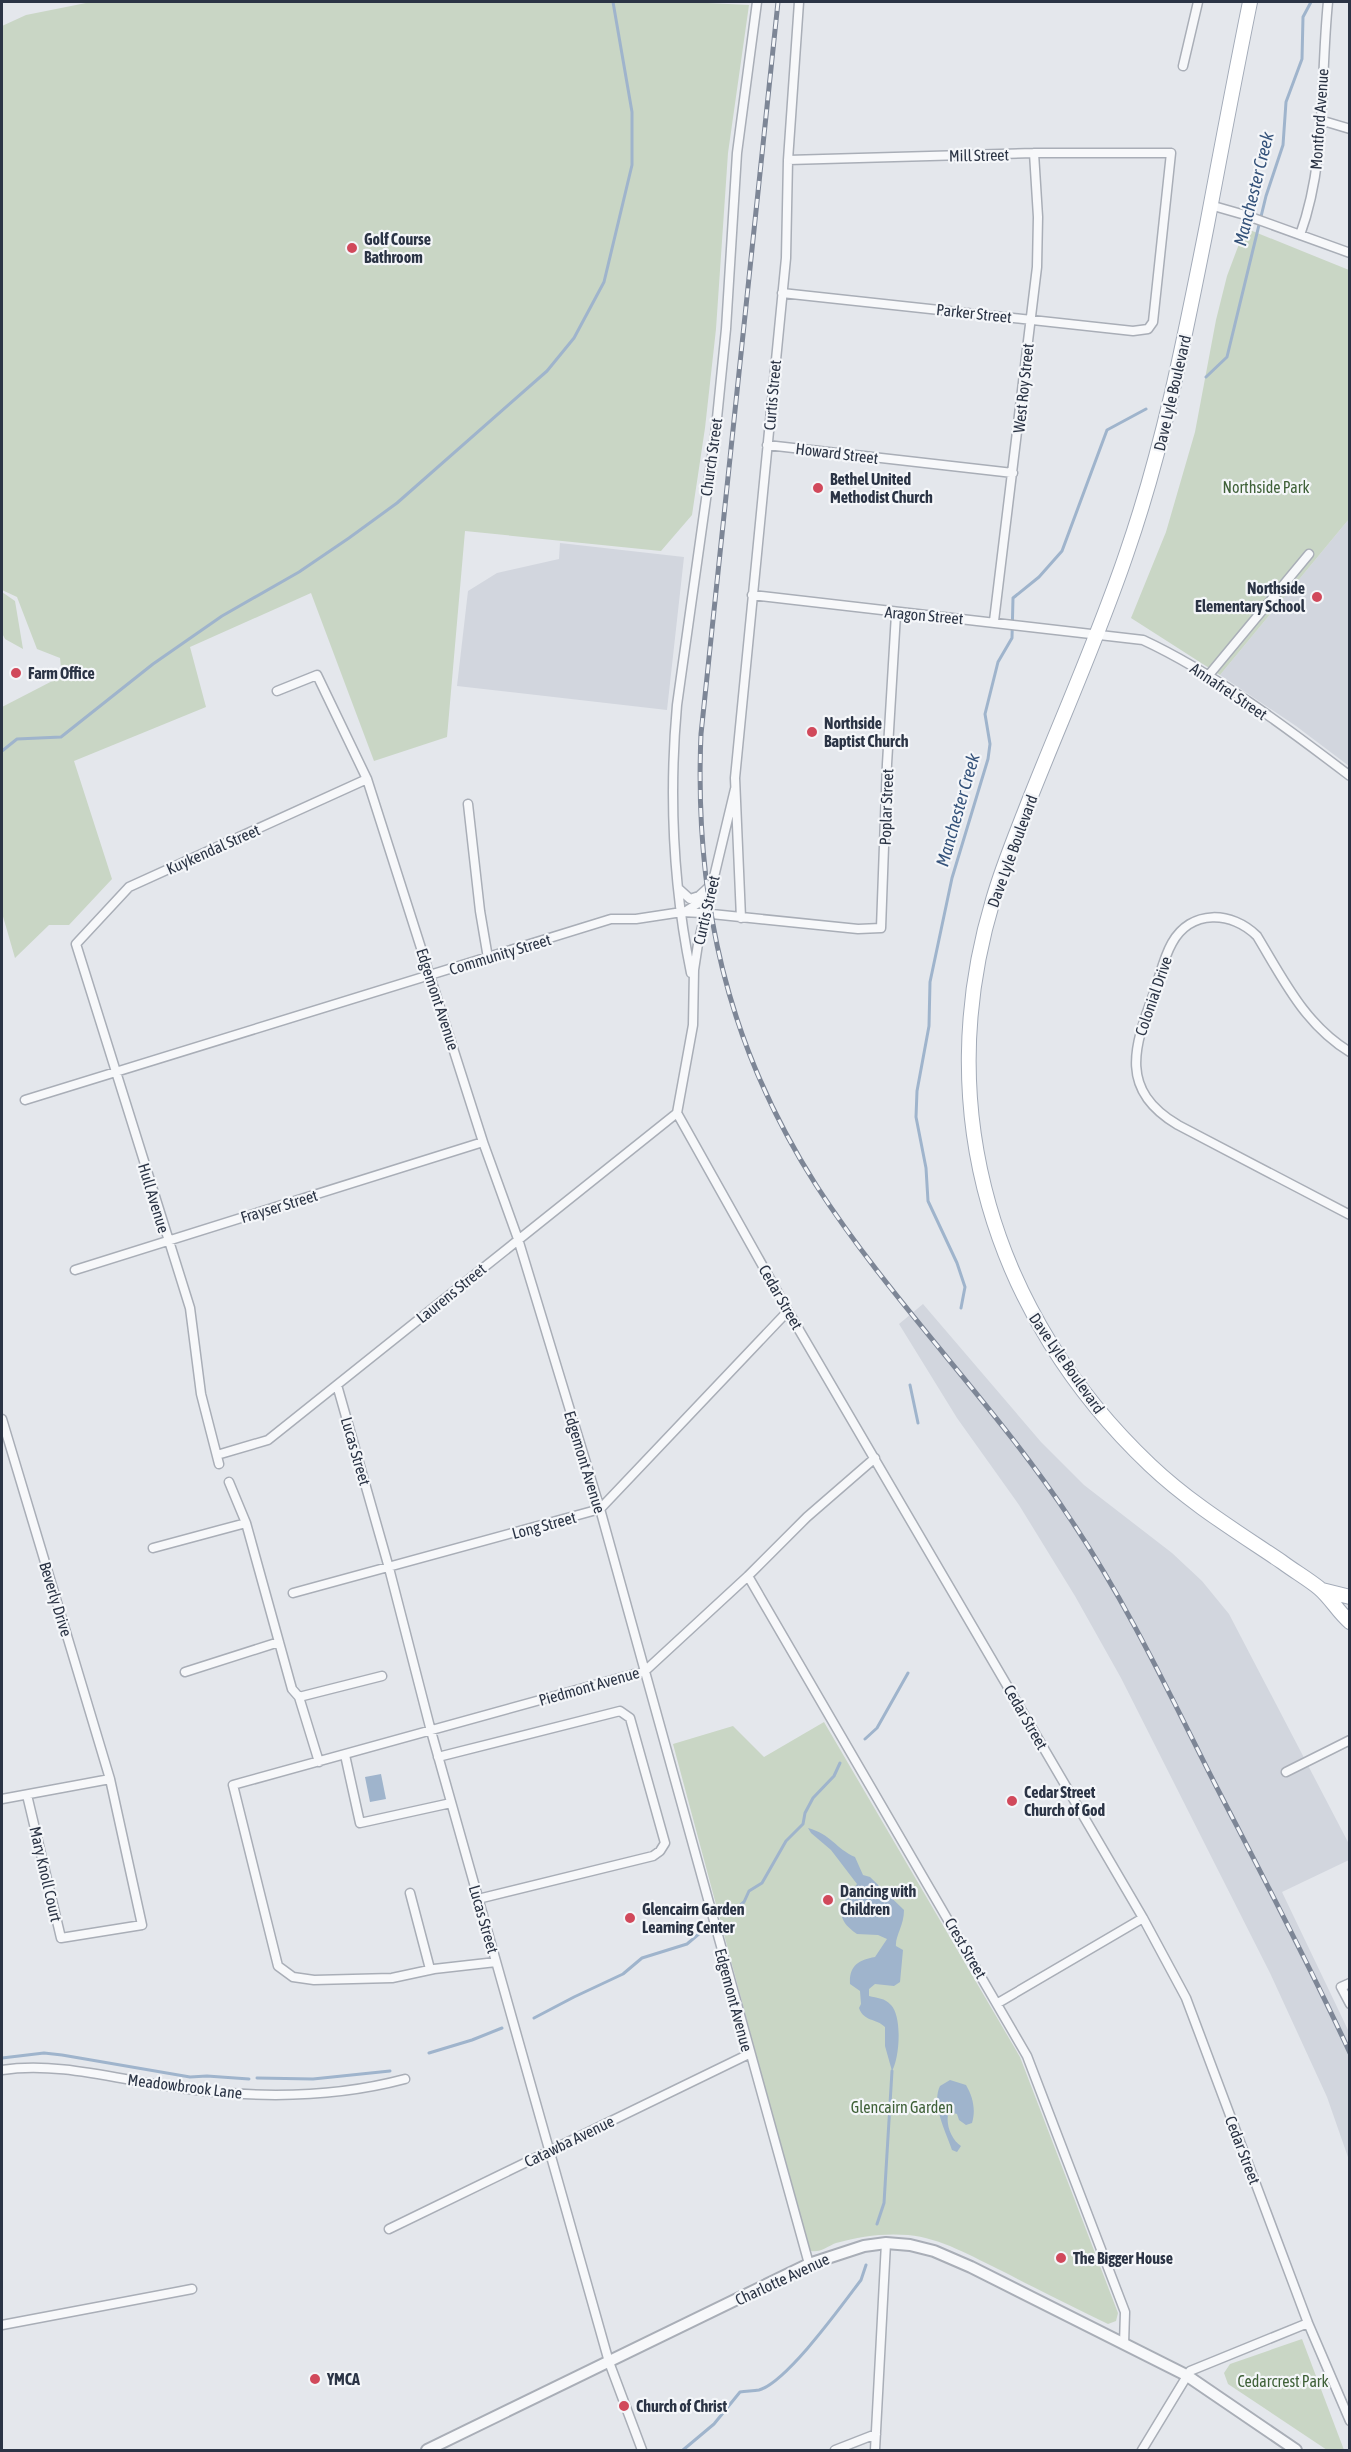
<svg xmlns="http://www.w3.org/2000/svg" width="1351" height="2452" viewBox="0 0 1351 2452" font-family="'Asap Condensed',sans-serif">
<rect width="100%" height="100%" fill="#e4e7ec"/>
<path fill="#d2d6de" d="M1349,519V766L1296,726L1220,675Z
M560,543L684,557L667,710L457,686L468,591L497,573L559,559Z
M923,1304L1041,1442L1084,1485L1172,1553L1202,1581L1229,1614L1349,1844V1860L1282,1892L1349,2032V2160L1327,2097L1270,1973L1121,1678L1075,1596L1019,1505L957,1418L899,1324Z"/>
<path fill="#c9d6c5" d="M91,2H687L749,5L728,153L716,329L705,428L692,515L661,551L465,531L447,737L374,761L311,593L190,647L206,707L74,761L112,879L69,925H49L15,958L2,913V707L62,676L60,658L37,649L17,597L2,590V26L26,15Z
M1245,228L1349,270V519L1220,675L1131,618L1166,532L1195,432L1216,320L1227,276Z
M2,592L15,601L23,649L5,639L2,633Z
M824,1722L1020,2057L1118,2313L1116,2321L1108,2324C1073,2307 1037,2289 1002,2271C973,2257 941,2238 908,2235C884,2233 860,2236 836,2243C828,2246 820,2253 811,2251L807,2244L673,1744L733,1726L764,1757Z
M1302,2339L1344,2450H1327L1228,2384L1224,2373L1230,2364Z"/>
<path fill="#9fb4cc" d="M381,1774L386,1799L370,1802L365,1777Z
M808,1828C831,1834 836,1849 855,1857L863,1875L870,1877L904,1910C904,1926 895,1936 896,1946L903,1950L900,1982L894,1986L875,1984L869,1989V1996C877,1998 885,1998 891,2005C902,2016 900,2057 892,2071L885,2046V2027C876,2018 864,2022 859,2008L861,2004L860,1991L850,1984C849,1966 858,1960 875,1957L887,1939L878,1935L857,1934C831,1916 842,1904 857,1884L831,1850L811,1833Z
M950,2080L966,2085C973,2097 976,2110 972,2123L966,2125L959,2120L957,2114L953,2113L948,2115C946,2126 952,2140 961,2146L957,2152L952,2150C946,2132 931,2104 940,2086Z"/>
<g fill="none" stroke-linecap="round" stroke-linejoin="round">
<path stroke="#9fb4cc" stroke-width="3" d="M1206,377L1227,357L1266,196L1283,145L1286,102L1302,59L1303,17L1311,2
M2,751L17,739L61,737L153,664L222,616L299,572L349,538L397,503L547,371L574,338L604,282L632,165V112L613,2
M961,1308L965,1287L957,1263L928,1201L926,1168L916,1117L917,1091L929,1026L930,982L952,878L988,759L990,744L985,714L998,662L1012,638L1013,598L1039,577L1062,551L1107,430L1146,409
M910,1385L918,1423
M865,1739L877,1728L908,1673
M736,1909L744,1902L749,1891L762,1883L786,1841L803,1824L805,1813L813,1798L834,1776L840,1763
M534,2018L574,1997L623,1974L642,1958L687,1944L700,1933
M429,2053L472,2040L502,2028
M2,2058L44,2053L62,2055L190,2077L207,2076L249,2079
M257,2078L313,2079L390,2071
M877,2224L884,2203L892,2071
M683,2450L714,2424L740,2392C746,2391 753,2391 759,2390C787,2382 842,2305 861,2280L866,2265"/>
<g stroke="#a9aeb7" stroke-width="11">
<path id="minor" d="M1183,66L1198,2
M1320,120L1350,129
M1210,205L1245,215L1350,253
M1300,235C1327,161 1320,79 1328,2
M782,293L1133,331L1148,329L1153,322L1171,153H1034L788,160
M767,445L1013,473
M752,595L1143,640C1214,673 1287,728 1350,776
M994,621L1037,267L1038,217L1034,153
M1208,676L1309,554
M277,691L317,675L367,779L483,1142L518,1239L600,1509L809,2264
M735,789L698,944L694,970L693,1025L677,1113L788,1311L1143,1918L1186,1998L1308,2323L1350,2421
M468,804L480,911L488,958
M679,889L690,899L699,896L711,885L712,886
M686,911L700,902L707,892
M741,918L735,778L786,258L788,160L799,2
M691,973C673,885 669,794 677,705L716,428L726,329L737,153L757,2
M1350,1052C1305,1025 1283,979 1257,936C1232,911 1191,909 1172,943C1164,957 1160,975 1155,990C1135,1045 1117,1089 1178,1125L1350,1215
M25,1100L611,919H636L682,912L702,913L858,929L881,928L887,764L896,614
M75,1270L483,1142
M337,1385L389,1568L431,1731L609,2362L642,2450
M2,1419L110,1779L142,1925L61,1938L27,1795
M217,1455L268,1440L677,1113
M219,1464L201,1394L190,1308L76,944L129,887L367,779
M229,1482L246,1523L292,1689L299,1697
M153,1548L246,1523
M748,1576L1027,2056L1125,2312L1124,2344
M293,1593L600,1509L788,1311
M185,1672L279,1642
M345,1755L360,1823L451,1803
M438,1757L620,1711L630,1718L665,1843L660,1851L653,1856L478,1899
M319,1762L299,1697L382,1676
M1286,1772L1350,1740
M2,1799L110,1779
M410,1893L430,1969
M496,1962L434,1969L392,1978L314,1980L293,1977L278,1966L233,1785L645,1671L748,1576L807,1517L875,1458
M1350,1983L1341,1987L1350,2004
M998,2003L1143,1918
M2,2070C53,2062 109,2077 160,2085C240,2098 326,2100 405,2079
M389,2229L749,2054
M2,2325L192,2289
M835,2450L876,2434
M875,2450L886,2243
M1142,2450L1190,2371L1308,2323"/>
</g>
<g stroke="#a9aeb7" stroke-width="14">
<path id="tertiary" d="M427,2450L809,2264L864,2246L886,2243L910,2245L934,2251L971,2267L1186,2375L1296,2450"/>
</g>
<g stroke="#a3abb8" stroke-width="16">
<path id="primary" d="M1250,2C1235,76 1221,150 1207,225C1185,336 1164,445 1127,552C1098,638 1060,722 1027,806C1015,837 1002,868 993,900C930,1110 993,1316 1150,1465C1190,1503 1236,1531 1282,1562C1294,1571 1308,1579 1319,1588C1331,1598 1338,1612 1350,1622
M1322,1590L1350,1597"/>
</g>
<use href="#minor" stroke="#f7f8fa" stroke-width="8"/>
<use href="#tertiary" stroke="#f7f8fa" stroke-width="10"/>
<use href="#primary" stroke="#fff" stroke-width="14"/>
<g stroke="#7d8696" stroke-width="5">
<path id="rail" d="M778,2L701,734C694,899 727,1045 816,1185C892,1303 994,1403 1071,1520C1127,1603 1170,1695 1215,1784C1261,1873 1308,1962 1350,2053"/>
</g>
<use href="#rail" stroke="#f4f6f9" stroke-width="3" stroke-dasharray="9" stroke-linecap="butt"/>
</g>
<g fill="#d1495b" stroke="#f4f6f9" stroke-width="2">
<circle cx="352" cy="248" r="6"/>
<circle cx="818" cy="488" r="6"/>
<circle cx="1317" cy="597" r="6"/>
<circle cx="16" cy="673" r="6"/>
<circle cx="812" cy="732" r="6"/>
<circle cx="1012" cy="1801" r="6"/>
<circle cx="828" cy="1900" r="6"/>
<circle cx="630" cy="1918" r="6"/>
<circle cx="1061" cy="2258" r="6"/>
<circle cx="315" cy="2379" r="6"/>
<circle cx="624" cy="2406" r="6"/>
</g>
<g text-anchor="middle" stroke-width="4.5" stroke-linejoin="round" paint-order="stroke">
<g font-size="16" fill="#2b3445" stroke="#f4f6f9">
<text transform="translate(1319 119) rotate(-86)" y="6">Montford Avenue</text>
<text transform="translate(979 155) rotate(-1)" y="6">Mill Street</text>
<text transform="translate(974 313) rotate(6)" y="6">Parker Street</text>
<text transform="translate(1023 388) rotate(-84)" y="6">West Roy Street</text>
<text transform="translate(1172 393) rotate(-77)" y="6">Dave Lyle Boulevard</text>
<text transform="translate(772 395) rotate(-85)" y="6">Curtis Street</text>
<text transform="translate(837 453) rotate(7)" y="6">Howard Street</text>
<text transform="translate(711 457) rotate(-82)" y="6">Church Street</text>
<text transform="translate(924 615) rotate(5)" y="6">Aragon Street</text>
<text transform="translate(1229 691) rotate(34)" y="6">Annafrel Street</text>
<text transform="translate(886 807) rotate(-88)" y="6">Poplar Street</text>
<text transform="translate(213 849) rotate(-24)" y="6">Kuykendal Street</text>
<text transform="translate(1012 851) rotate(-70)" y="6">Dave Lyle Boulevard</text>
<text transform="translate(706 910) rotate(-77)" y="6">Curtis Street</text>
<text transform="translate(500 954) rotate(-17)" y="6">Community Street</text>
<text transform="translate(1153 996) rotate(-71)" y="6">Colonial Drive</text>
<text transform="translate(438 999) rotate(72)" y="6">Edgemont Avenue</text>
<text transform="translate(154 1198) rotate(73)" y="6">Hull Avenue</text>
<text transform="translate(279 1206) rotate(-17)" y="6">Frayser Street</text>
<text transform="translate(451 1293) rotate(-39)" y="6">Laurens Street</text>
<text transform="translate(781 1297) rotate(60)" y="6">Cedar Street</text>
<text transform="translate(1067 1363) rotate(55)" y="6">Dave Lyle Boulevard</text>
<text transform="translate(356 1451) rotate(74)" y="6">Lucas Street</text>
<text transform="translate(585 1462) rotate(73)" y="6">Edgemont Avenue</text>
<text transform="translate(544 1525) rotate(-15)" y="6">Long Street</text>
<text transform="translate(56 1599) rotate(73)" y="6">Beverly Drive</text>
<text transform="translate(589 1686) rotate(-16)" y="6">Piedmont Avenue</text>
<text transform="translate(1026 1717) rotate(60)" y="6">Cedar Street</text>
<text transform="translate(46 1874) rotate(77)" y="6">Mary Knoll Court</text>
<text transform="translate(484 1919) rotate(74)" y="6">Lucas Street</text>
<text transform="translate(966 1948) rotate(60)" y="6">Crest Street</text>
<text transform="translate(734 2000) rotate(75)" y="6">Edgemont Avenue</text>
<text transform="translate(185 2086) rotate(7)" y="6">Meadowbrook Lane</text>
<text transform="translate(569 2141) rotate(-26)" y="6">Catawba Avenue</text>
<text transform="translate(1243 2150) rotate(69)" y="6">Cedar Street</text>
<text transform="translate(782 2279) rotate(-25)" y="6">Charlotte Avenue</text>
</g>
<g font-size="16" font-weight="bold" fill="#2b3445" stroke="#f4f6f9" text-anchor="start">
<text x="364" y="245">Golf Course<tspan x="364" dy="18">Bathroom</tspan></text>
<text x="830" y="485">Bethel United<tspan x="830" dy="18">Methodist Church</tspan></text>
<text x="1305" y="594" text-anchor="end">Northside<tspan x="1305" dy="18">Elementary School</tspan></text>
<text x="28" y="679">Farm Office</text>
<text x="824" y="729">Northside<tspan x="824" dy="18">Baptist Church</tspan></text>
<text x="1024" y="1798">Cedar Street<tspan x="1024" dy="18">Church of God</tspan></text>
<text x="840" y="1897">Dancing with<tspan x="840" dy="18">Children</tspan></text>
<text x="642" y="1915">Glencairn Garden<tspan x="642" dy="18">Learning Center</tspan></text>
<text x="1073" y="2264">The Bigger House</text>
<text x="327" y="2385">YMCA</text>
<text x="636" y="2412">Church of Christ</text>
</g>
<g font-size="16" fill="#3f6138" stroke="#f4f6f9">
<text x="1266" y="493">Northside Park</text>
<text x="902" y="2113">Glencairn Garden</text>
<text x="1283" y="2387">Cedarcrest Park</text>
</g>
<g font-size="18" font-style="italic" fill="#34527a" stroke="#f4f6f9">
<text transform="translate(1254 189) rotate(-76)" y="6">Manchester Creek</text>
<text transform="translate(958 810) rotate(-74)" y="6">Manchester Creek</text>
</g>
</g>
<rect width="1351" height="2452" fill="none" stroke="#2b3445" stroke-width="6"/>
</svg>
